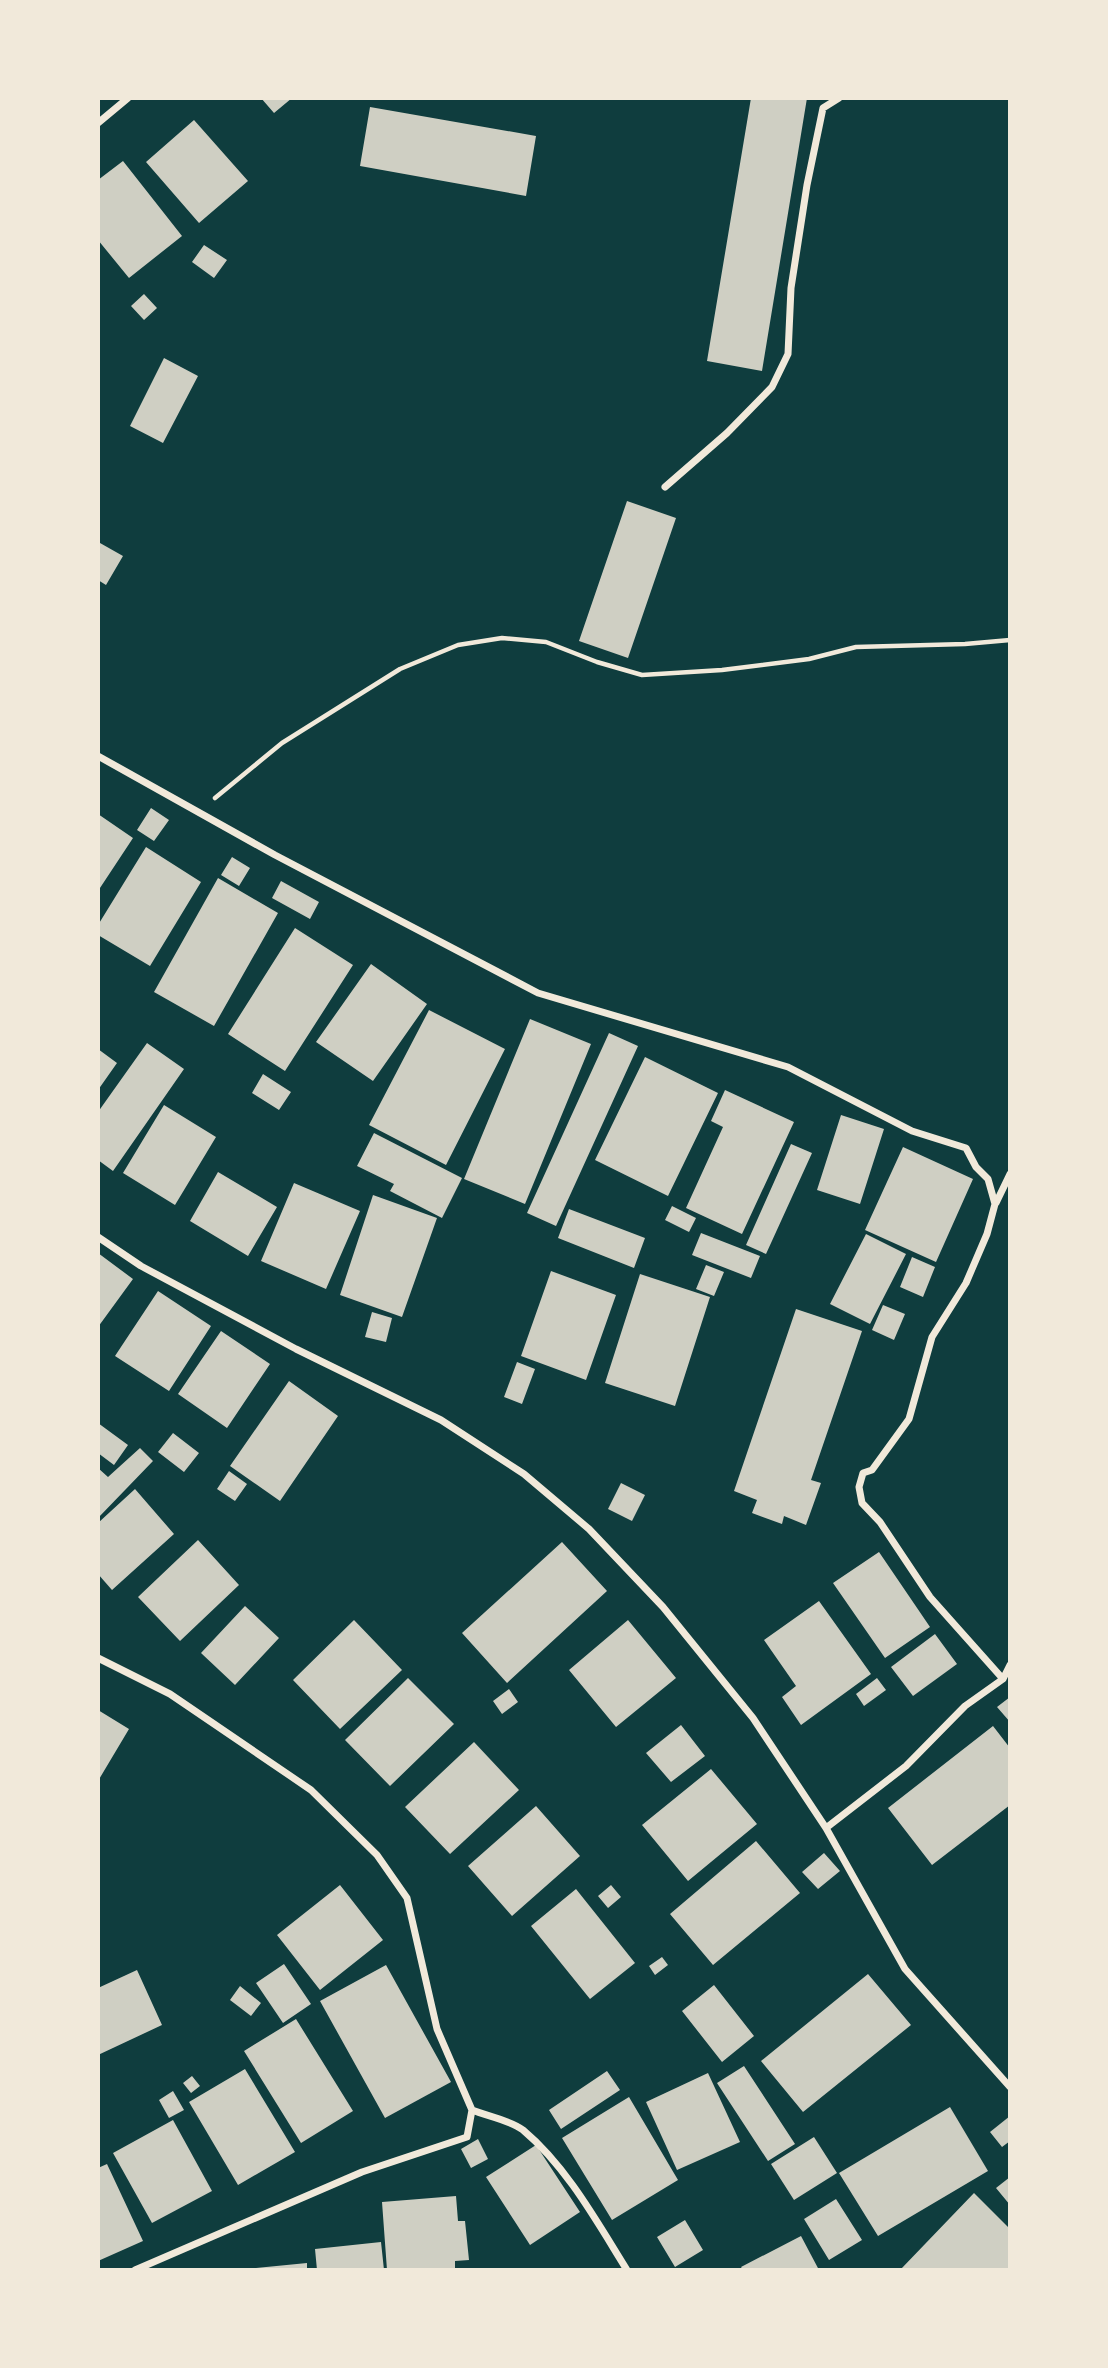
<svg xmlns="http://www.w3.org/2000/svg" width="1108" height="2368" viewBox="0 0 1108 2368" font-family="Overpass,sans-serif">
<rect width="100%" height="100%" fill="#0f3d3e"/>
<path fill="#cfcfc3" d="M261,98H292L274,113Z
M751,98H807L762,371L707,361Z
M370,107L536,136L526,196L360,166Z
M194,120L248,181L199,223L146,162Z
M123,161L182,236L129,278L98,240V180Z
M204,245L227,260L214,278L192,262Z
M144,294L157,308L144,320L131,306Z
M164,358L198,376L163,443L130,426Z
M627,501L676,518L628,658L579,641Z
M100,543L123,556L106,585L98,580V547Z
M151,808L169,820L154,841L137,830Z
M98,814L133,838L98,891Z
M146,847L201,882L150,966L98,935V925Z
M232,857L250,868L239,886L221,875Z
M218,878L278,913L214,1026L154,992Z
M281,881L319,902L310,919L272,898Z
M295,928L353,965L285,1071L228,1034Z
M371,964L427,1004L373,1081L316,1042Z
M429,1010L505,1049L446,1165L369,1125Z
M530,1019L591,1044L525,1204L464,1179Z
M609,1033L638,1046L556,1226L527,1213Z
M147,1043L184,1069L113,1171L98,1160V1112Z
M98,1049L117,1063L98,1090Z
M645,1057L718,1093L668,1196L595,1160Z
M263,1074L291,1092L279,1110L252,1093Z
M725,1090L794,1122L742,1234L686,1208L723,1127L711,1121Z
M164,1105L216,1137L175,1205L123,1173Z
M841,1115L884,1129L860,1204L817,1190Z
M374,1133L462,1178L442,1218L390,1191L394,1184L357,1166Z
M791,1144L812,1153L766,1254L746,1245Z
M903,1147L973,1179L936,1262L865,1230Z
M218,1172L277,1207L248,1256L190,1221Z
M294,1183L360,1211L326,1289L261,1261Z
M373,1195L437,1218L402,1317L340,1295Z
M672,1206L696,1218L689,1232L665,1220Z
M569,1209L645,1238L634,1268L558,1238Z
M701,1233L760,1256L751,1278L692,1255Z
M866,1234L906,1254L870,1324L830,1304Z
M98,1253L133,1279L98,1327Z
M912,1257L935,1267L923,1297L900,1287Z
M706,1265L724,1272L714,1296L696,1289Z
M551,1271L616,1295L586,1380L521,1356Z
M640,1274L710,1297L675,1406L605,1383Z
M158,1291L211,1326L169,1391L115,1356Z
M883,1305L905,1314L894,1340L872,1330Z
M796,1309L862,1331L811,1480L821,1483L806,1525L784,1516L782,1524L752,1513L757,1500L734,1491Z
M372,1312L392,1318L386,1342L365,1337Z
M221,1331L270,1364L227,1428L178,1394Z
M517,1362L535,1369L522,1404L504,1397Z
M289,1381L338,1416L280,1501L230,1466Z
M98,1423L128,1445L114,1465L98,1453Z
M173,1433L199,1453L184,1472L158,1452Z
M140,1448L153,1461L98,1518V1468L108,1477Z
M229,1471L247,1484L235,1501L217,1489Z
M621,1483L645,1495L632,1521L608,1509Z
M135,1489L174,1534L112,1590L98,1574V1523Z
M198,1540L239,1585L180,1641L138,1597Z
M562,1542L607,1591L507,1683L462,1633Z
M879,1552L930,1627L885,1658L833,1583Z
M819,1601L871,1674L801,1725L782,1697L796,1686L764,1640Z
M245,1606L279,1638L235,1685L201,1653Z
M354,1620L402,1670L340,1729L293,1680Z
M628,1620L676,1678L616,1727L569,1670Z
M935,1634L957,1664L913,1696L891,1667Z
M408,1678L454,1724L390,1786L345,1740Z
M877,1678L886,1690L864,1706L856,1694Z
M509,1689L518,1702L502,1714L493,1701Z
M1010,1697V1722L997,1707Z
M98,1710L129,1729L98,1781Z
M681,1725L705,1756L671,1782L646,1753Z
M993,1726L1010,1748V1805L932,1865L888,1808Z
M474,1742L519,1790L450,1854L405,1807Z
M711,1769L757,1824L688,1881L642,1825Z
M536,1806L580,1856L512,1916L468,1866Z
M756,1841L800,1893L713,1965L670,1914Z
M824,1853L840,1871L818,1889L802,1872Z
M340,1885L383,1940L320,1990L277,1935Z
M611,1885L621,1897L608,1908L598,1896Z
M576,1889L635,1963L590,1999L531,1926Z
M662,1957L668,1965L655,1975L649,1966Z
M284,1964L311,2004L283,2023L256,1983Z
M386,1965L451,2082L385,2118L320,2001Z
M137,1970L162,2025L98,2055V1988Z
M868,1974L911,2025L803,2112L761,2061Z
M714,1985L754,2036L722,2062L682,2011Z
M240,1986L261,2003L251,2016L230,2000Z
M296,2019L353,2111L301,2143L244,2051Z
M744,2066L795,2144L768,2161L717,2083Z
M245,2069L295,2152L238,2185L189,2102Z
M607,2071L620,2090L561,2129L549,2110Z
M708,2073L740,2142L677,2170L646,2102Z
M192,2076L200,2086L191,2093L183,2083Z
M173,2091L184,2110L169,2118L159,2100Z
M629,2097L678,2180L612,2220L562,2138Z
M950,2107L988,2171L878,2236L839,2173Z
M1010,2116V2141L1002,2147L990,2132Z
M173,2120L212,2191L152,2223L113,2153Z
M814,2137L837,2173L794,2200L771,2164Z
M478,2139L488,2159L471,2168L461,2149Z
M536,2145L580,2212L530,2245L486,2177Z
M107,2164L143,2241L98,2261V2168Z
M1010,2177V2205L996,2188Z
M974,2193L1010,2229V2270H903L901,2269Z
M456,2196L458,2221H465L469,2260L455,2261V2270H387L382,2202Z
M836,2199L862,2240L829,2260L804,2219Z
M685,2220L703,2250L675,2267L657,2237Z
M801,2236L819,2270H743L741,2267Z
M381,2242L384,2270H317L315,2249Z
M307,2263V2270H256V2268Z"/>
<g fill="none" stroke-linecap="round" stroke-linejoin="round">
<path stroke="#f1e9da" stroke-width="4.5" d="M215,798L282,743L400,669L458,645L502,638L546,642L597,662L642,675L722,670L809,659L856,647L965,644L1010,640"/>
<path stroke="#f1e9da" stroke-width="7" d="M98,123L128,98
M665,487L727,433L772,387L788,354L791,288L807,185L823,108L839,98
M98,756L275,855L538,993L788,1067L912,1131L966,1148L976,1167L988,1179L995,1204L987,1234L966,1283L932,1337L909,1419L872,1470L863,1473L859,1487L862,1503L880,1522L930,1597L1003,1679
M996,1203L1010,1174
M98,1237L141,1266L296,1349L441,1420L524,1474L589,1529L663,1607L753,1718L826,1828L905,1969L1010,2087
M98,1658L170,1694L311,1790L377,1855L407,1898L437,2029L472,2110L467,2137L362,2172L135,2270
M826,1828L906,1766L965,1706L1003,1679L1010,1665
M472,2110C487,2116 510,2120 523,2130C567,2167 597,2222 627,2270"/>
</g>
<rect width="1108" height="2368" fill="none" stroke="#f1e9da" stroke-width="200"/>
</svg>
